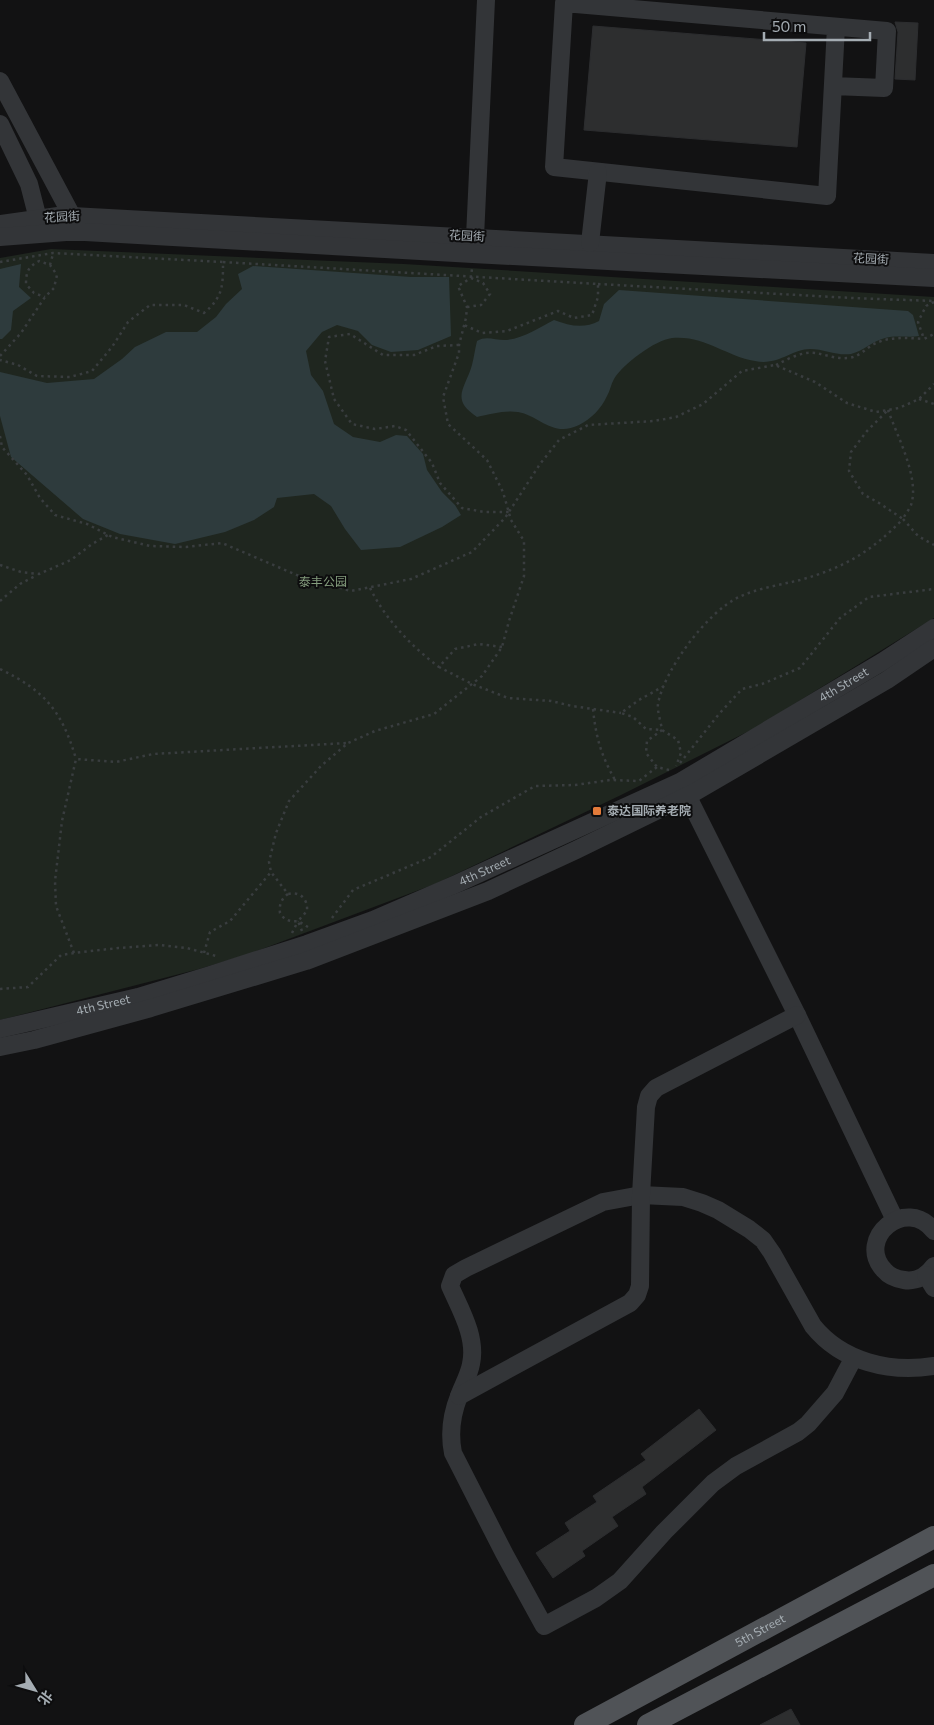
<svg xmlns="http://www.w3.org/2000/svg" width="934" height="1725" viewBox="0 0 934 1725" font-family="Commissioner,'Noto Sans SC',sans-serif">
<rect width="100%" height="100%" fill="#121213"/>
<path fill="#1f261f" d="M51,249L404,264L934,297V618L755,728L619,796L435,884L249,954L199,969L0,1020V258Z"/>
<path fill="#2e3b3d" d="M21,264L19,287L31,298L13,311L11,330L2,339H0V269Z
M253,266L411,277H449L451,336L418,350L391,352L372,345L358,331L337,325L322,332L306,351L311,375L323,391L334,424L353,437L380,442L396,435L407,436L423,454L427,470L442,492L455,505L461,515L442,527L400,547L361,550L345,529L331,506L314,494L277,498L274,507L254,520L225,532L175,544L120,534L83,519L11,457L0,416V372L47,383L94,379L122,359L135,347L166,332H197L216,317L226,304L242,289L238,274Z
M619,290L908,311L913,315L919,336C909,338 896,335 885,338C873,341 863,351 851,354C837,356 824,349 810,349C792,349 778,366 755,361C725,356 705,335 672,338C655,340 623,364 614,379C611,384 610,391 607,396C601,409 591,419 579,425C553,438 540,416 518,412C505,410 490,414 477,417C450,399 465,389 472,365C474,357 475,349 477,341C487,335 496,341 507,340C524,338 540,327 554,320C570,326 584,329 599,321L604,304Z"/>
<path fill="#2d2e2f" stroke="#2c2d2f" d="M895,22L918,23L915,80L895,79L898,32Z
M593,26L806,43L797,147L584,130Z
M699,1409L716,1430L642,1487L646,1494L612,1517L618,1526L582,1551L585,1556L553,1578L536,1553L570,1531L565,1523L597,1502L593,1496L646,1460L641,1454Z
M791,1709L800,1725H760Z"/>
<g fill="none" stroke-linecap="round" stroke-linejoin="round">
<path stroke="#393d3f" stroke-width="2.5" stroke-dasharray="2.5 4" stroke-linecap="butt" d="M0,262L53,253L223,262C223,286 223,297 204,313L184,305H150L128,322L112,347L92,371L70,377L37,376L18,365L0,360
M223,262L598,284V297L592,315L574,318L558,311L507,331L482,333L464,325
M50,265L53,254
M598,284L852,298L934,301
M934,302L926,306L918,322L924,339L934,334
M467,307L481,305L490,294L483,283L471,278
M459,345L437,346L414,355H383L350,334L329,337L325,361L334,399L352,424L375,429L395,426L406,430L432,463L440,483L462,508L484,512H509
M0,356L21,333L45,297L54,288L57,275L50,265L39,261C28,267 26,272 26,284L34,293L45,297
M776,365C788,359 802,351 816,353C826,355 837,359 847,358C858,358 865,349 874,344C890,336 907,338 924,339
M919,399L934,404
M888,410C897,436 920,478 911,505C909,510 905,514 903,519L879,503L863,494L849,471L851,452L867,431Z
M0,436L2,447L27,475L40,498L55,515L87,524L112,537L150,546L186,547L222,543L299,576L351,591L411,579L472,552L505,518L540,464L559,440L588,425L654,421L676,417L703,404L742,371L775,365L815,382L847,403L876,412L899,408L919,399L934,384
M0,565L21,572L39,574L71,560L92,544L108,535
M370,588C386,620 411,646 439,667
M0,601L20,584L37,575
M502,647L479,644L455,649L439,667L472,684L508,698L551,701L572,706L621,713
M0,669C45,691 62,711 76,759
M664,686L639,700L621,713L633,717L646,729L662,730L678,740L681,753L676,766
M593,709C596,738 601,755 615,780
M680,763L719,714L742,689L762,684L800,668L840,618L869,597L934,589
M669,770L657,767L646,753L647,741L662,730C661,722 657,711 658,704C664,670 707,612 739,597C758,588 780,585 800,580C844,568 872,551 903,519L918,536L934,545
M288,894C281,899 279,905 280,913C284,920 290,922 298,921L308,927
M332,918L353,890L431,857L481,817L535,786L575,785L610,780L639,781L657,767
M302,931L298,921L307,911C308,899 300,891 288,894L271,872L269,862L276,833L289,801L321,766L348,743L375,731L434,714L482,676L502,647L509,621L524,576V541L511,520L503,492L487,460L448,424L443,397L459,353V345L466,318L467,307L458,286L471,278L472,268
M292,933L298,921
M74,953L56,906L55,881L62,821L76,759L116,762L153,754L347,743
M204,953L210,932L230,921L271,872
M0,989L28,987L61,955L74,953L118,948L159,945L187,948L216,956"/>
<g stroke="#333538" stroke-width="18">
<path d="M0,81L72,216"/>
<path d="M833,86L884,88L887,31L564,3L554,167L827,196L836,27"/>
<path d="M0,124L29,184L38,219"/>
<path d="M0,224L58,216H72L934,263"/>
<path d="M0,237L66,232H85L473,254L934,278"/>
<path d="M475,237L486,0"/>
<path d="M590,243L598,172"/>
<path d="M682,785L797,1015L895,1220"/>
<path id="s1" d="M0,1029L138,997L210,975L307,944L373,920L454,885L680,782L882,662L934,628"/>
<path d="M0,1047L34,1040L151,1008L306,961L488,891L576,850L695,792L887,680L934,648"/>
<path d="M934,1231C906,1195 855,1239 884,1270C889,1276 897,1279 904,1280C916,1282 927,1276 934,1266"/>
<path d="M926,1275L934,1288"/>
<path d="M854,1357L835,1393L808,1424L798,1432L736,1466L713,1483L664,1532L620,1581L596,1598L544,1626L504,1553L453,1453C449,1433 451,1416 459,1396C463,1385 469,1375 471,1364C477,1337 460,1309 450,1286L454,1275L466,1268L603,1202L641,1195L683,1197L702,1203L718,1210L749,1229L763,1240L772,1253L813,1326C842,1362 890,1373 934,1366"/>
<path d="M459,1396L630,1303L637,1295L640,1286L641,1195L646,1107L649,1096L656,1088L797,1015"/>
</g>
<g stroke="#505357" stroke-width="22">
<path id="s2" d="M585,1725L934,1537"/>
<path d="M648,1725L934,1575"/>
</g>
</g>
<rect fill="#e37b3a" stroke="#0d0d0e" stroke-width="2" x="592" y="806" width="10" height="10" rx="2.5"/>
<g text-anchor="middle" stroke-width="4" stroke-linejoin="round" paint-order="stroke">
<g font-size="12" fill="#a5adb3" stroke="#0d0d0e">
<text transform="translate(62 217) rotate(-3)" y="4">花园街</text>
<text transform="translate(467 236) rotate(3)" y="4">花园街</text>
<text transform="translate(871 259) rotate(3)" y="4">花园街</text>
<text dy="4" stroke="none"><textPath href="#s1" startOffset="916">4th Street</textPath></text>
<text dy="4" stroke="none"><textPath href="#s1" startOffset="511">4th Street</textPath></text>
<text dy="4" stroke="none"><textPath href="#s1" startOffset="106">4th Street</textPath></text>
<text dy="4" stroke="none"><textPath href="#s2" startOffset="199">5th Street</textPath></text>
</g>
<g font-size="12" fill="#849d7d" stroke="#0d0d0e">
<text x="323" y="586">泰丰公园</text>
</g>
<g font-size="12" font-weight="bold" fill="#a5adb3" stroke="#0d0d0e" text-anchor="start">
<text x="607" y="815">泰达国际养老院</text>
</g>
</g>
<g transform="translate(35 1690) rotate(127)" stroke="#0d0d0e" stroke-width="4" paint-order="stroke">
<path d="M0-4L9 19L0 12L-9 19Z" fill="#a5adb3"/>
<text y="-8" font-size="14" font-weight="bold" text-anchor="middle" fill="#a5adb3">北</text>
</g>
<path d="M764 32v8h106v-8" fill="none" stroke="#a5adb3" stroke-width="2.5"/>
<text x="772" y="32" font-size="15" fill="#a5adb3" stroke="#0d0d0e" stroke-width="4" paint-order="stroke">50 m</text>
</svg>
